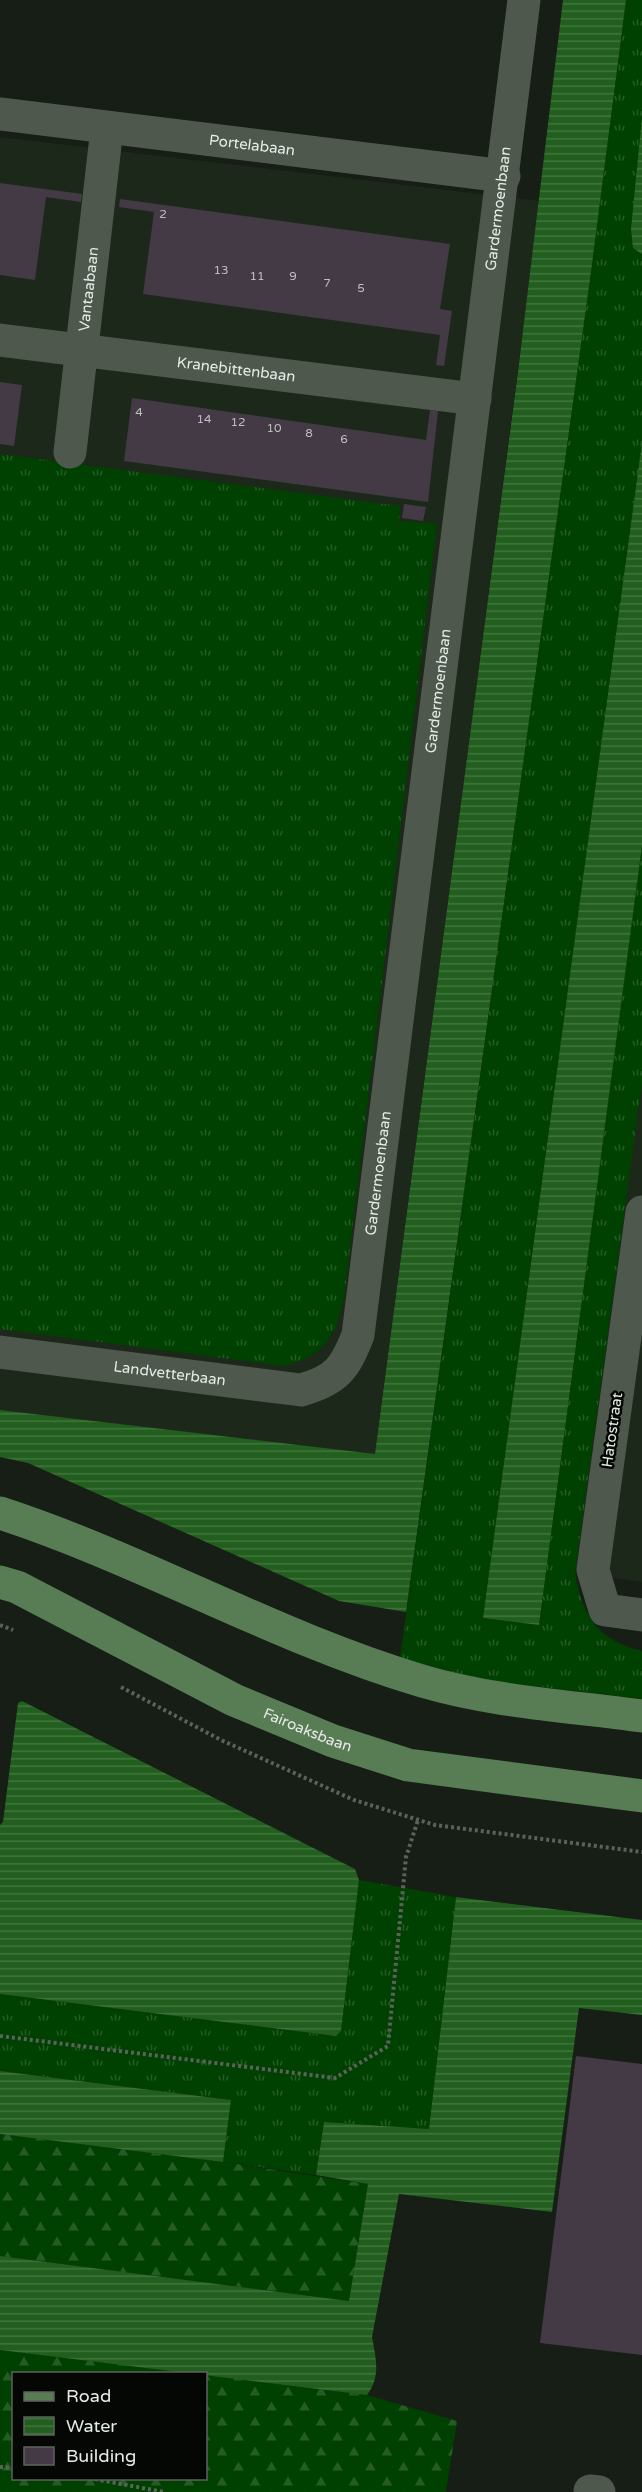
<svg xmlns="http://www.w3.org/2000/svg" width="642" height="2492" font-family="'Varela Round',sans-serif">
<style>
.built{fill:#1c281a}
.grass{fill:url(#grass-tufts)}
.forest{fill:url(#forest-firs)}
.water{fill:url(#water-rules)}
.building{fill:#443a45}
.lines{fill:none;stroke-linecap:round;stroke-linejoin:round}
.path{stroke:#5b625a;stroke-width:4;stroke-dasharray:3 3;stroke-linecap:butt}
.minor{stroke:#4e584d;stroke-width:33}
.major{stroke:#587d55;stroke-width:33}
.labels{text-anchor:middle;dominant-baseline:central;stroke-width:5;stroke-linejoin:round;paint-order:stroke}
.number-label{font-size:12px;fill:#bdbfbd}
.street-label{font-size:15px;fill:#e5ebe5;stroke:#040704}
</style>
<defs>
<pattern id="grass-tufts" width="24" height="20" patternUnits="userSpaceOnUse" patternTransform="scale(1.5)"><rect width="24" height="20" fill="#004000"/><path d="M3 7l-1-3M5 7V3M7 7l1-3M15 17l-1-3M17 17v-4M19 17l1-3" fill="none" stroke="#255c25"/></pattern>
<pattern id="forest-firs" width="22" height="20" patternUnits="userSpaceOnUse" patternTransform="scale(1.5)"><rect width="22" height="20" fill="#004000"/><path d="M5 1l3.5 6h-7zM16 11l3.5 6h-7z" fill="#255c25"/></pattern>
<pattern id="water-rules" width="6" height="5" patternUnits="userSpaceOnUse" patternTransform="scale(1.5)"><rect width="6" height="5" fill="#225e1e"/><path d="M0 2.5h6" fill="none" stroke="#42753f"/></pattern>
</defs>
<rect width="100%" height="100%" fill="#161e15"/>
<path class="built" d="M0 137 540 201 375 1455 0 1410Z
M642 846V1582L547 1568Z"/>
<path class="grass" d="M626 0H642V442L483 1618 539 1625 642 846V1084L575 1572C582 1615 597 1640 642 1651V1699L507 1683 463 1675 400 1658 591 272Z
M0 454 400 506 399 521 437 523 344 1298C335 1336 326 1355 285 1366L0 1329Z
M359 1880 456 1897 429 2129 324 2122 316 2175 223 2162 231 2100 0 2071V1994L336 2036 341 2031Z"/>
<path class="forest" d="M0 2134 223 2162 368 2184 349 2301 0 2256Z
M0 2350 193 2373 14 2374V2478H206V2375L367 2395 457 2421 446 2492H0Z"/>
<path class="water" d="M563 0H626L591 272 406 1612 339 1601 28 1463 0 1457V1410L375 1454 518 372Z
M642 117V254L633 248 631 229Z
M642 442V846L539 1625 483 1618Z
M22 1701 355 1869 359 1880 341 2031 336 2036 0 1994V1825L3 1822 18 1703Z
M456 1897 642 1920V2015L579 2008 552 2212 399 2194 372 2337C376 2359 381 2376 367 2395L0 2350V2256L349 2301 368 2184 316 2175 324 2122 429 2129Z
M0 2071 231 2100 223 2162 0 2134Z"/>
<path class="building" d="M0 183 82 194 81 202 46 197 35 280 0 275Z
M120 199 450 244 440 309 452 311 444 366 436 365 440 335 143 294 154 212 119 207Z
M0 382 22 385 14 446 0 444Z
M132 398 426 440 430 410 438 411 428 502 124 461Z
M404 504 426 507 423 521 402 518Z
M576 2056 642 2064V2355L540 2343Z"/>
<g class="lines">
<path class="path" d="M0 1625 13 1630
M121 1687 221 1740 354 1800 435 1825 642 1852
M0 2036 335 2078 388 2046 406 1857 418 1820
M0 2467 14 2468
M89 2478 164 2492"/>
<g class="minor">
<path id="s1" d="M0 114 504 176"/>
<path id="s2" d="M0 340 475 399"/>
<path id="s3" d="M70 452 107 128"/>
<path d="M642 1212 593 1570 605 1610 642 1615"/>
<path id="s4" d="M0 1352 301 1390C337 1380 345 1368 358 1335L524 0"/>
<path d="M590 2491 599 2492"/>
</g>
<g class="major">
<path d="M0 1513C144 1560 277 1638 422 1681 493 1702 569 1706 642 1716"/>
<path id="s5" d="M0 1582 17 1587 234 1700 333 1741 408 1765 642 1796"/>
</g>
</g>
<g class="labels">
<g class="number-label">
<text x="163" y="214">2</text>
<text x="221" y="270">13</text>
<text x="257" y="276">11</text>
<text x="293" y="276">9</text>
<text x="327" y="283">7</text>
<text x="361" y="288">5</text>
<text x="139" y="412">4</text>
<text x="204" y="419">14</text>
<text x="238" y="422">12</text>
<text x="274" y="428">10</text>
<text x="309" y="433">8</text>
<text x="344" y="439">6</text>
</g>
<g class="street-label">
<text stroke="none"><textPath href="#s1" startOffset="254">Portelabaan</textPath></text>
<text stroke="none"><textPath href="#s4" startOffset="1522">Gardermoenbaan</textPath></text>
<text stroke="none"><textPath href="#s3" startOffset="164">Vantaabaan</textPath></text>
<text stroke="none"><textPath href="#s2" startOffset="238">Kranebittenbaan</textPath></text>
<text stroke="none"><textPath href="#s4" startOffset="1036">Gardermoenbaan</textPath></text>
<text stroke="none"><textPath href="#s4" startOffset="550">Gardermoenbaan</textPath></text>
<text stroke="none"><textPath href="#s4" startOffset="171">Landvetterbaan</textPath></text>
<text transform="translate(612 1430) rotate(-82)">Hatostraat</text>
<text stroke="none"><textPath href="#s5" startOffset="342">Fairoaksbaan</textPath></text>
</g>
</g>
<rect x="12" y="2372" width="195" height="108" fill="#040704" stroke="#5e625e" stroke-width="1.5"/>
<rect x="24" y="2392" width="30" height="9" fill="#587d55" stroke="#5e625e" stroke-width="1.5"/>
<text x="66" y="2402" font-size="18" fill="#e5ebe5">Road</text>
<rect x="24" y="2417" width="30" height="18" fill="url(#water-rules)" stroke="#5e625e" stroke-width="1.5"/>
<text x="66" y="2432" font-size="18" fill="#e5ebe5">Water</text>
<rect x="24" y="2447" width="30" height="18" fill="#443a45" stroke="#5e625e" stroke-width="1.5"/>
<text x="66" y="2462" font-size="18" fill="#e5ebe5">Building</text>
</svg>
